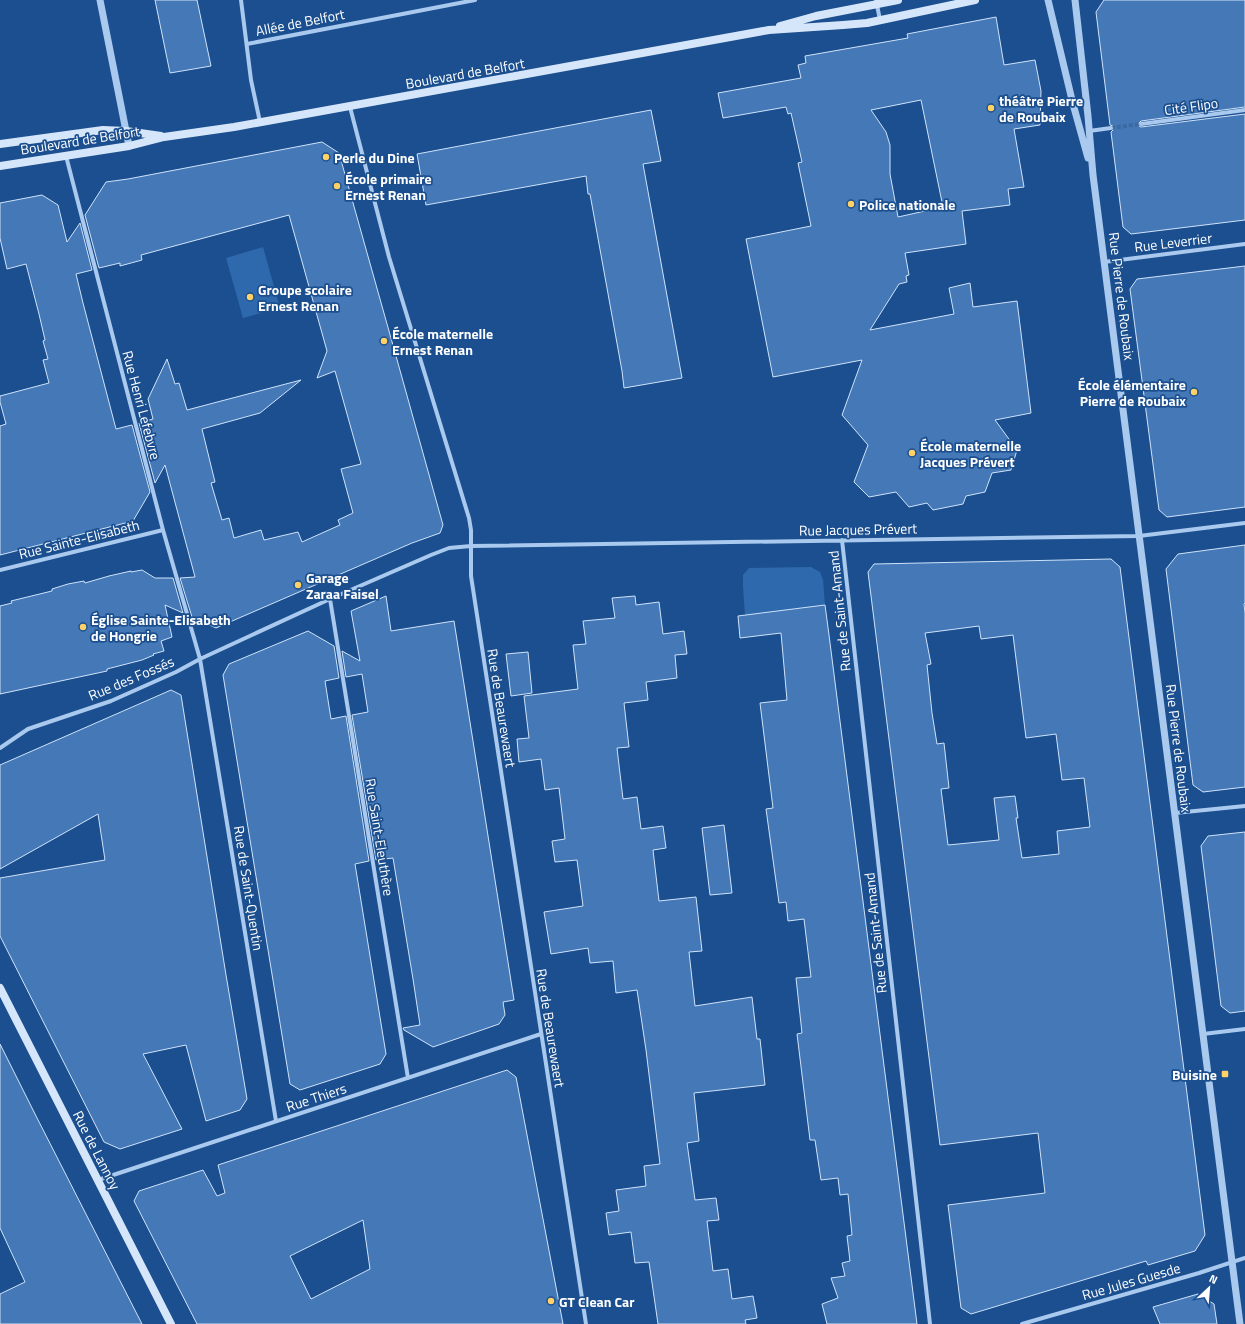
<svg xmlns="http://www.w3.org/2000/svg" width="1245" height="1324" font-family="'Titillium Web',sans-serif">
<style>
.green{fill:#2e69ad}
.building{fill:#4478b7;stroke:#cfe3fa;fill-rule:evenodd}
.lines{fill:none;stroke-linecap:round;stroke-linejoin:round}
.minor-tunnel{stroke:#3d69a0;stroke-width:4;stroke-dasharray:4 2;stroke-linecap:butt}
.minor{stroke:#a9c9ee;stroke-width:4}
.tertiary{stroke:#a9c9ee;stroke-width:7}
.secondary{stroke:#d6e6fa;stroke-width:8}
.poi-dot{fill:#ffd166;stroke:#1b4f8f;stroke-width:1.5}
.labels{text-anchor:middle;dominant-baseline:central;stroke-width:3.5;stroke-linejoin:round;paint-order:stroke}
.street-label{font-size:14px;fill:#fff;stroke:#1b4f8f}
.poi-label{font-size:14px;font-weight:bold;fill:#fff;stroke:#1b4f8f;text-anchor:start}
</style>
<rect width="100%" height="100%" fill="#1b4f8f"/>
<path class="green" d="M263 247 280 308 243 318 226 258Z
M811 567 820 572 823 580 825 605 745 615 743 587V575L749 568Z"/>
<path class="building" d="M155 0H197L211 66 170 73Z
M1104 0H1245V107L1141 121 1138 124 1139 126 1141 127 1245 114V220L1131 234 1123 227 1111 132 1113 130 1114 128 1113 126 1110 125 1096 12Z
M996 17 1004 65 1035 60 1041 91 1040 125 1014 129 1024 187 1008 189 1010 205 962 211 966 244 905 253 909 275 906 276 907 282 899 284 870 330 954 314 949 288 970 283 973 307 1017 301 1031 413 995 420 1017 450 1011 470 992 473 985 492 966 496 963 504 933 510 927 503 909 507 896 492 869 497 854 482 868 445 842 415 862 360 773 377 746 239 811 226 798 163 802 162 791 113 788 114 786 107 723 118 718 93 801 78 798 65 806 63 805 56 908 38 907 34ZM921 100 943 207 898 217 890 174V145L886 132 871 110Z
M651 110 661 161 643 164 682 378 624 388 622 371 590 194H588L586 176 426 205 417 154Z
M322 142 339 153 396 356 443 525 440 533 412 543 216 628 192 617 180 578 195 577 165 465 155 483 139 423 153 419 148 399 167 359 175 384 179 383 187 410 301 380 260 413 202 429 215 482 211 483 222 520 229 518 234 538 261 530 264 540 298 532 302 542 340 525 338 520 353 513 341 469 361 464 335 371 317 378 327 351 289 215 141 255 142 260 120 266V263L99 268 85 215 106 182 128 179Z
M42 195 58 205 67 242 80 223 92 270 76 274 83 303 116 429 132 425 150 492 133 521 0 555V426L6 424 0 402V396L49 383 43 360 48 359 43 341 45 340 39 314 26 264 7 269 0 238V203Z
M1245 266V507L1167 517 1159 510 1130 289 1137 279Z
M1245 545V603L1244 604 1245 613V787L1203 792 1193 785 1166 569 1178 554Z
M1111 559 1120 567 1205 1235 1195 1251 1148 1265 1146 1261 971 1314 961 1308 948 1205 1045 1193 1038 1133 940 1145 868 572 874 564ZM979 626 981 639 1013 635 1026 738 1056 734 1062 780 1084 778 1090 827 1057 831 1059 854 1022 858 1016 818H1018L1015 796 994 798 999 840 948 845 941 789 949 788 944 743 937 744 932 713 927 665 931 664 925 633Z
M142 570 155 578H173L183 613 165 605 172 637 161 641 164 651 153 654 154 655 142 660 107 669V671L0 694V606L12 603 11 601 52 591V589L68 584 84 581 85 583 109 576 131 571V572Z
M386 596 391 631 454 621 514 1000 503 1002 505 1015 499 1024 433 1047 404 1030 403 1028 420 1025 413 979 393 858 376 860 352 715 368 712 362 674 346 677 342 651 360 661 351 611Z
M635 596 636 605 659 602 663 634 684 631 687 654 675 655 677 678 646 682 648 700 624 703 629 747 617 748 623 799 637 797 641 829 663 826 666 848 653 850 659 901 696 897 702 951 689 952 695 1006 752 997 757 1039H760L765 1085 694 1093 699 1141 687 1143 695 1200 716 1198 719 1220 707 1221 713 1271 728 1269 732 1299 753 1296 757 1318 745 1320 746 1324H658L649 1262 635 1263 631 1232 609 1235 606 1213 619 1211 616 1190 646 1186 644 1166 660 1164 646 1050 637 990 616 993 613 961 590 963 588 948 551 954 544 912 583 906 577 860 555 862 552 841 565 839 559 788 545 790 541 759 519 762 517 739 529 738 524 696 578 689 573 645 586 644 583 621 615 618 612 598Z
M825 605 829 635 917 1324H827L822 1304 838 1298 831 1278 845 1276 842 1263 850 1261 847 1236 852 1235 848 1194 840 1195 838 1178 821 1180 815 1140H810L797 1034 802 1033 796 978 811 977 804 919 788 921 786 902 779 903 766 809 773 808 760 703 787 700 781 633 740 638 738 616Z
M308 631 334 646 339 678 325 681 331 719 346 716 369 861 355 864 386 1054 380 1064 300 1090 290 1084 223 675 229 664Z
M528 652 532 693 511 696 506 654Z
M171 690 181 695 226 975 247 1099 240 1110 206 1121 186 1045 143 1054 182 1129 120 1149 104 1142 0 936V878L105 860 98 814 0 869V765Z
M724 825 732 893 710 895 702 828Z
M1245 832V1011L1230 1013 1221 1006 1201 846 1208 836Z
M0 1044 35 1114 142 1324H0V1294L25 1282 0 1228Z
M507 1070 516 1077 563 1324H197L134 1201 139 1191 203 1170 217 1196 225 1193 218 1165ZM363 1220 370 1269 311 1299 290 1256Z
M1198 1294 1214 1304 1217 1324H1160L1153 1307Z"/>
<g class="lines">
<path class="minor-tunnel" d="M1111 128 1141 124"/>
<path class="minor" d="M241 0 251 80 260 122
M876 0 880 20
M247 44 475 0
M350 107 389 257 469 518 471 530V576L586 1324
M1141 124 1245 110
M1089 131 1111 128
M66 156 163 530 200 659 276 1121
M1104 262 1245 244
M842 540 930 1324
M0 570 163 530
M330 599 408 1078
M0 748 28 729 111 701 176 672 200 659 330 599 431 555 449 548 471 546 1139 536 1245 523
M1175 813 1245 806
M1203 1034 1245 1029
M98 1180 541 1034
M1022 1324 1199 1273 1245 1258"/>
<path class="tertiary" d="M100 0 129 146
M1048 0 1073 104 1088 158
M1075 0 1088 116 1093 175 1240 1324"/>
<path class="secondary" d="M780 26 816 16 898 0
M0 144 103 130 126 131 161 136
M0 166 129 146 164 137 234 127 769 30 843 25 867 23 975 0
M0 988 171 1324"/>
</g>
<g class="poi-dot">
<circle cx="991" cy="108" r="4"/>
<circle cx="326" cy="157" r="4"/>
<circle cx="337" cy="186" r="4"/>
<circle cx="851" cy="204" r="4"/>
<circle cx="250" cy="297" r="4"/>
<circle cx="384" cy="341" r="4"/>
<circle cx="1194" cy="392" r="4"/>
<circle cx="912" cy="453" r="4"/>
<circle cx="298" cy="585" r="4"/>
<circle cx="83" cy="627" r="4"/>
<rect x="1221" y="1070" width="8" height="8" rx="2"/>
<circle cx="551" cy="1301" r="4"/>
</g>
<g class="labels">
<g class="street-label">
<text transform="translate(300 22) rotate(-11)">Allée de Belfort</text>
<text transform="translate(465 73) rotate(-10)">Boulevard de Belfort</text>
<text transform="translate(1191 106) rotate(-8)">Cité Flipo</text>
<text transform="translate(80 140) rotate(-9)">Boulevard de Belfort</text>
<text transform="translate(1173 242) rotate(-7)">Rue Leverrier</text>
<text transform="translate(1122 296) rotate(83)">Rue Pierre de Roubaix</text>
<text transform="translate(142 405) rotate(75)">Rue Henri Lefebvre</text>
<text transform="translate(858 529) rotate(-1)">Rue Jacques Prévert</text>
<text transform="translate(79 539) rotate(-14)">Rue Sainte-Elisabeth</text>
<text transform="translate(839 611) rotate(-96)">Rue de Saint-Amand</text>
<text transform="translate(131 678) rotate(-23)">Rue des Fossés</text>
<text transform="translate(502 708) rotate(81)">Rue de Beaurewaert</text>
<text transform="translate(1179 748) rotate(83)">Rue Pierre de Roubaix</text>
<text transform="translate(380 837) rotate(81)">Rue Saint-Eleuthère</text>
<text transform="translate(249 888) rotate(81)">Rue de Saint-Quentin</text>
<text transform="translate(875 933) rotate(-96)">Rue de Saint-Amand</text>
<text transform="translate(551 1028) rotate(81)">Rue de Beaurewaert</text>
<text transform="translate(316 1097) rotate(-18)">Rue Thiers</text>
<text transform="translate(97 1150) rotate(63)">Rue de Lannoy</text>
<text transform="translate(1131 1281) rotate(-16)">Rue Jules Guesde</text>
</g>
<g class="poi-label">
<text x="999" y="100">théâtre Pierre<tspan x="999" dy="16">de Roubaix</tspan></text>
<text x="334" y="157">Perle du Dine</text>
<text x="345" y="178">École primaire<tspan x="345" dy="16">Ernest Renan</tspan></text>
<text x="859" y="204">Police nationale</text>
<text x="258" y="289">Groupe scolaire<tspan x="258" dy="16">Ernest Renan</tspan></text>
<text x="392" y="333">École maternelle<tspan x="392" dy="16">Ernest Renan</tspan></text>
<text x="1186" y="384" text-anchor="end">École élémentaire<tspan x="1186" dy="16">Pierre de Roubaix</tspan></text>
<text x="920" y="445">École maternelle<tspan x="920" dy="16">Jacques Prévert</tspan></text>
<text x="306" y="577">Garage<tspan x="306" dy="16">Zaraa Faisel</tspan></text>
<text x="91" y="619">Église Sainte-Elisabeth<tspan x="91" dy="16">de Hongrie</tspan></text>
<text x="1217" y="1074" text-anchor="end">Buisine</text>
<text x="559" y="1301">GT Clean Car</text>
</g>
</g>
<g transform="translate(1209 1288) rotate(26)" stroke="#1b4f8f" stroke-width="3" paint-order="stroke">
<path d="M0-3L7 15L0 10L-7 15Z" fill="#ffffff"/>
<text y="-6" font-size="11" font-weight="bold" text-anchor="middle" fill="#ffffff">N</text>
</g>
</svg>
